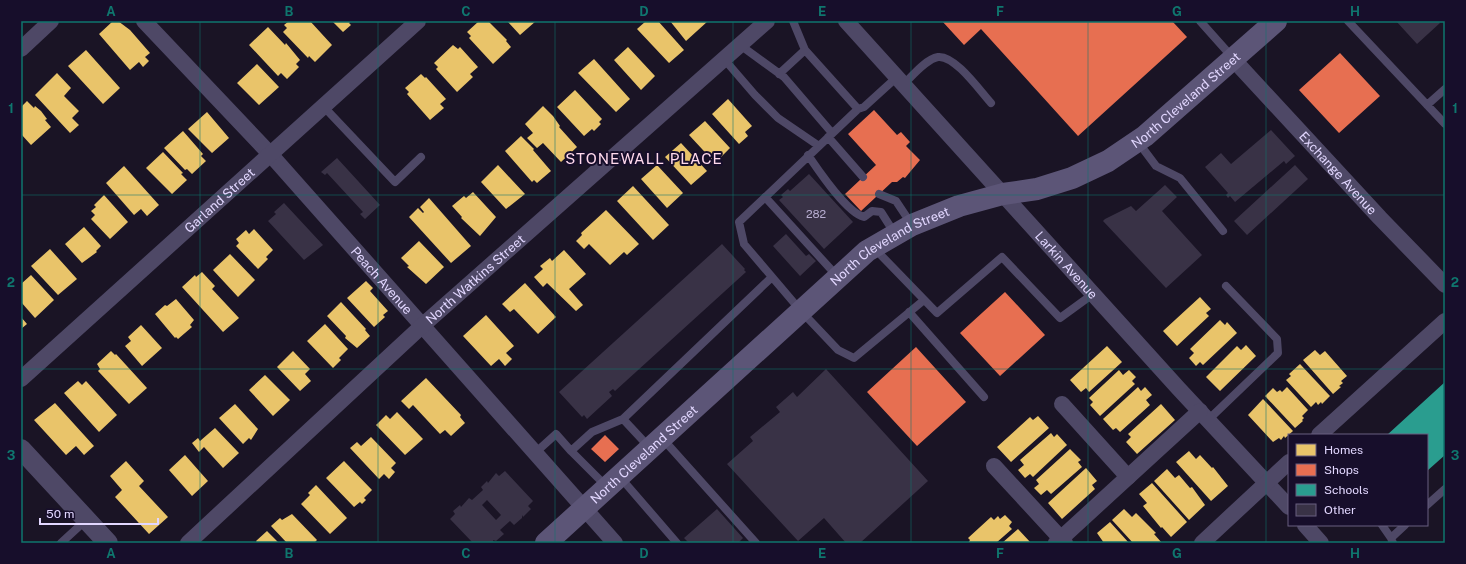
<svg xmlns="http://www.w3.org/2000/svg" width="1466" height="564" font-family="'Public Sans',sans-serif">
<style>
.homes{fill:#e9c46a}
.shops{fill:#e76f51}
.schools{fill:#2a9d8f}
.building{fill:#393246;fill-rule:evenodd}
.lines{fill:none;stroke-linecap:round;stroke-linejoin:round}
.service{stroke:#4e4866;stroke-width:8}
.minor{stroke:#4e4866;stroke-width:16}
.tertiary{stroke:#4e4866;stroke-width:20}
.secondary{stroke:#5c5577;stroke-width:22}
.grid{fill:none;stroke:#0f766e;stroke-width:1;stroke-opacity:0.55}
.labels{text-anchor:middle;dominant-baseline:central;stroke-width:4;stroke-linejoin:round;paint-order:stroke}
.number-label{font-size:11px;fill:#b8aed1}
.street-label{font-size:13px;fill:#e2d7ff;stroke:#170e2b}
.quarter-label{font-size:15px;letter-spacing:1px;fill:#ffd9ec;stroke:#170e2b}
.neatline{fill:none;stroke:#0f766e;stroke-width:1.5}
.grid-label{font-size:13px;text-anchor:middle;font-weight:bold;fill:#0f766e}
</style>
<rect width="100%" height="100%" fill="#1a1425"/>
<path class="homes" d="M113 21H118L130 30 150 53 145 57 149 61 143 67 139 62 130 70 99 34Z
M289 21H310L332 45 315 62 309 56 308 58 283 32 287 28 284 25Z
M332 21H351L349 23 351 25 343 32Z
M479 21H488L507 40 506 41 511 47 493 64 469 38 471 36 467 32Z
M507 21H536L520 35Z
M646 21H658L684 50 669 63 637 29Z
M670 21H708L686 41Z
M268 27 285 45 286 43 300 60 296 64 299 67 287 79 281 73 278 76 249 45Z
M453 45 458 49 460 47 478 67 470 74 473 77 457 92 436 69 438 67 434 63Z
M628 47 655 76 641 90 614 60Z
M86 50 120 88 103 104 68 66Z
M594 59 630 99 616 112 578 73Z
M257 64 279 87 259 105 237 83Z
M57 73 71 88 64 96 79 111 72 118 79 125 70 133 35 95Z
M421 74 425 78 426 77 446 99 440 104 444 108 430 120 407 94 409 92 405 88Z
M575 90 602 119 599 122 601 124 594 131 592 129 584 136 557 107Z
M728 99 752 126 745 132 748 136 739 144 712 114Z
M27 101 34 108 35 106 41 111 47 119 45 120 51 127 31 145 21 134V107Z
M543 106 553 116 560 126 559 127 577 147 561 162 543 143 537 148 527 138 533 133 525 124Z
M207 112 229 138 212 153 188 129Z
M705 121 730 148 715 163 689 135Z
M183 131 203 154 201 156 206 161 192 174 187 169 185 170 164 148Z
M521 136 534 149 533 150 551 171 537 183 534 180 532 182 505 151Z
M681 143 707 171 691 185 665 157Z
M163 152 183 173 181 174 187 180 172 194 146 168Z
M498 165 525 194 506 209 481 182Z
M657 165 683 193 667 208 641 179Z
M124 166 159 205 147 216 141 209 134 215 106 183Z
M633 186 669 225 653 240 617 201Z
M473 192 496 217 480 236 461 218 462 217 452 206 464 196 466 198Z
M104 195 128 222 110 239 91 219 95 215 91 211 96 207 94 205Z
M429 198 471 246 451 263 409 217 418 208 423 213 424 212 420 207Z
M606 210 639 244 627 255 624 252 610 265 589 244 584 249 576 241 582 235 581 233Z
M84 227 101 246 96 251 97 252 82 263 65 244Z
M254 229 273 250 266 257 268 259 258 269 236 246 239 243 236 239 246 230 249 234Z
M419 241 444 267 426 284 407 267 409 266 401 258Z
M50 249 77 279 58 295 31 266Z
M564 250 586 274 569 289 583 305 576 311 547 283 543 287 534 277 543 269 540 266 550 258 552 261Z
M230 254 255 280 238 297 213 270Z
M202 272 215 286 212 289 239 318 223 332 182 287 195 275 196 277Z
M31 275 54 300 35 318 21 302V284Z
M366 281 373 288 370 291 388 311 383 315 385 317 374 327 347 298Z
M525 283 556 317 538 334 514 309 510 312 502 304Z
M1200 297 1211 309 1206 313 1209 316 1177 346 1163 331Z
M176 299 194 320 190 325 192 327 178 339 176 337 175 338 155 314 165 305 167 306Z
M341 302 366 329 365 330 370 336 357 348 345 338 346 336 327 316Z
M486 315 514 346 506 353 512 359 505 366 499 359 491 366 463 336Z
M21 317 27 324 21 329Z
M1220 320 1225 325 1227 322 1237 333 1203 365 1200 362 1196 366 1189 358 1194 353 1190 349Z
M325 324 348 349 339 358 341 360 333 368 307 341Z
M141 325 162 348 142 366 125 346 131 341 128 337Z
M1246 345 1256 356 1220 391 1206 377 1237 346 1241 350Z
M1107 346 1122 362 1089 392 1086 388 1081 392 1070 380Z
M1315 350 1320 355 1325 351 1347 376 1341 381 1343 383 1339 386 1341 387 1333 394 1303 360Z
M111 351 115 355 116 354 147 388 129 404 98 371 100 369 97 364Z
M293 351 310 369 305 374 311 381 300 391 277 367Z
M1300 364 1330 396 1322 404 1321 402 1318 405 1316 402 1311 407 1286 380 1291 376 1289 374Z
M1119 370 1123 375 1129 370 1136 377 1132 381 1135 384 1100 416 1090 405 1093 402 1089 398Z
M265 375 290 400 273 416 249 390Z
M426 378 461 415 460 417 465 423 451 436 445 430 440 434 413 405 409 409 401 401Z
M78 381 82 385 86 381 117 415 99 432 64 393Z
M1138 387 1141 391 1145 387 1152 395 1146 400 1150 405 1120 432 1116 428 1113 430 1103 419Z
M1287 387 1308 410 1302 416 1304 418 1302 420 1303 421 1295 428 1265 396 1273 388 1277 392 1280 390 1282 392Z
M1263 399 1293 431 1285 438 1284 436 1281 440 1279 438 1273 442 1248 415Z
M55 403 94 446 84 455 76 446 66 455 34 420Z
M235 404 258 429 251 440 249 438 243 444 219 418Z
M1161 404 1175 420 1137 454 1126 442 1131 437 1128 434Z
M397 412 423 439 405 455 376 425 386 415 390 419Z
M1038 416 1049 428 1011 462 997 447 1030 417 1033 420Z
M215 428 239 453 223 468 204 447 199 452 192 443 198 438 200 441Z
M1051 433 1054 437 1057 434 1067 445 1033 477 1030 474 1025 478 1018 470 1024 465 1020 460Z
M371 437 396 463 391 468 395 472 389 479 384 474 379 479 350 448 357 442 361 446Z
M1070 449 1081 460 1078 462 1082 467 1051 494 1047 490 1041 495 1034 488 1039 484 1036 480Z
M1189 451 1196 459 1200 455 1212 468 1213 467 1228 486 1211 501 1176 462Z
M185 455 208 481 192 496 169 470Z
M126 461 144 481 139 486 168 517 149 534 115 497 122 490 110 476Z
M344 461 372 490 364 498 366 500 362 504 360 502 354 507 326 478Z
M1086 468 1097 481 1092 485 1095 489 1062 519 1048 503Z
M1167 469 1175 478 1179 475 1190 488 1192 487 1205 505 1189 520 1154 481Z
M1152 483 1187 522 1171 537 1162 527 1161 528 1143 506 1147 503 1139 494Z
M316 485 347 518 330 534 301 504 310 495 308 493Z
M1124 509 1132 517 1136 513 1156 533 1154 534 1162 543H1133L1112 520Z
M292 514 317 540 314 543H287L271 526 280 518 282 520Z
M1005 515 1012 522 1009 526 1012 529 996 543H968L970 540 968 538 991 517 994 520 998 516 1000 519Z
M1110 522 1129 543H1104L1097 533Z
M1018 529 1031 543H1002Z
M267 531 279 543H257L256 541Z"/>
<path class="shops" d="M942 21H1172L1187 37 1078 136 981 29 964 45Z
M1340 53 1380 96 1339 133 1299 90Z
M874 110 897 135 901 132 910 142 906 146 920 160 905 178 903 177 897 182H892L861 211 845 194 876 165 848 134Z
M1005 292 1045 335 1000 376 960 333Z
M916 347 966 402 917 446 867 392Z
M605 435 619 449 605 462 591 449Z"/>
<path class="schools" d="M1445 382V455L1427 471V435H1387Z"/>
<path class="building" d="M1396 21H1438L1440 23 1417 44Z
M1271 130 1295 156 1286 164 1284 161 1235 202 1230 196 1228 198 1226 195 1228 193 1205 167 1221 153 1231 164Z
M337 158 380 205 365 219 360 214 363 212 327 173 325 175 321 172Z
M1295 165 1308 179 1247 235 1234 221Z
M809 174 853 222 824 249 779 200 783 197 781 195 788 189 790 191Z
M1165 185 1177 197 1162 211 1202 255 1166 288 1103 221 1105 219 1131 206 1136 211Z
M284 203 323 245 304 260 268 221 276 214 274 212Z
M786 234 806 256 809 254 816 261 800 276 773 246Z
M722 244 745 269 744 270 746 272 615 391 613 389 609 392 612 396 587 419 584 415 582 417 559 392Z
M826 369 928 481 860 543H846L824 518 798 541 727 464 753 441 750 437 780 412 776 407 793 392 797 397Z
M505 471 533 501 528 506 531 509 523 517 522 515V518L514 525 510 521 500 530 504 534 496 541 493 540 494 543H473L450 519 455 514 453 511 460 505 461 507 469 498 472 500 483 490 481 487 487 481 488 483 496 473 499 476ZM487 500 501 515 496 520 482 505Z
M717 509 743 538 738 543H689L684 538Z"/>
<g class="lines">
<path class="service" d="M793 21 805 50 858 109 864 107 897 77
M1200 21 1233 58
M1348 21 1445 124
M740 45 784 77 832 133
M724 59 755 95 778 118 819 146
M779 74 805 50
M904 84C912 76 926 59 938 57 955 55 980 91 991 103
M1427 105 1445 89
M324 107 395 182 421 157
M858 109 739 222 744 244 801 311 838 350 854 358 924 300
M828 137 863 177
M1138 142 1156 166 1180 178 1223 231
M808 155C819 171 846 212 864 217L872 211 881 212 895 234
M879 194 896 201 912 225
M765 197 837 276
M874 248 937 313 1002 257 1060 318 1093 294
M909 312 984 397
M1208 420 1278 353 1277 339 1226 286
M662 438 756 543
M650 448 623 419 772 277
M535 453 556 434 571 451
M620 477 677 543
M607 487 571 451 592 432 623 419
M1427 505 1445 489
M1382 525 1391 538
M61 543 86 520
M1393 543 1391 538 1405 525"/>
<g class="minor">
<path id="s1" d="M144 21 271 155 615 543"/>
<path id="s2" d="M846 21 1179 389 1289 507"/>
<path d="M21 49 51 21"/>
<path id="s3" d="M1233 59 1380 218 1445 285"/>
<path id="s4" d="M21 379 418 21"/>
<path d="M1062 404 1128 477"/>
<path d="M1319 435 1445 321"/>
<path d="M994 466 1065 543"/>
<path d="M1305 525 1321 543"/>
<path id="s5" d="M188 543 423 325 767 21"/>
<path d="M1056 543 1200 411"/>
<path d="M1202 543 1289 462"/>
</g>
<path class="tertiary" d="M21 449 108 543"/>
<path class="secondary" id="s6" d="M546 543 867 251 912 225 959 206 1003 194 1037 189 1072 178 1108 161 1145 136 1276 21"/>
</g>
<path class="grid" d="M200 21V543M378 21V543M555 21V543M733 21V543M911 21V543M1088 21V543M1266 21V543M21 195H1445M21 369H1445"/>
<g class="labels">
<g class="number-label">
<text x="816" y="214">282</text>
</g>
<g class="street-label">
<text stroke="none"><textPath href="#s6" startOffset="792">North Cleveland Street</textPath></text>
<text stroke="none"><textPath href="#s3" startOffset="155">Exchange Avenue</textPath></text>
<text stroke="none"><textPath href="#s4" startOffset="267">Garland Street</textPath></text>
<text stroke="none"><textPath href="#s6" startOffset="456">North Cleveland Street</textPath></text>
<text stroke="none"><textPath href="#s2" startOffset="329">Larkin Avenue</textPath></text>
<text stroke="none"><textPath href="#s5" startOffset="390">North Watkins Street</textPath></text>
<text stroke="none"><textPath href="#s1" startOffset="352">Peach Avenue</textPath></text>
<text stroke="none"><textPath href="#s6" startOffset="132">North Cleveland Street</textPath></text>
</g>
<g class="quarter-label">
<text x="644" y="158">STONEWALL PLACE</text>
</g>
</g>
<rect width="1466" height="564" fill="none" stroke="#170e2b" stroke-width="44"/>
<rect x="1288" y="434" width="140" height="92" fill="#170e2b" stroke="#685e80"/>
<rect x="1296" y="444" width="20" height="12" fill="#e9c46a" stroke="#685e80"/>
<text x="1324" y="454" font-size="12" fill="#e2d7ff">Homes</text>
<rect x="1296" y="464" width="20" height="12" fill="#e76f51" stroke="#685e80"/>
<text x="1324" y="474" font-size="12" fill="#e2d7ff">Shops</text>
<rect x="1296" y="484" width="20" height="12" fill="#2a9d8f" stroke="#685e80"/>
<text x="1324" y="494" font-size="12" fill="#e2d7ff">Schools</text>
<rect x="1296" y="504" width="20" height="12" fill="#393246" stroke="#685e80"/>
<text x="1324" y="514" font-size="12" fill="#e2d7ff">Other</text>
<path d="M40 518v6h118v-6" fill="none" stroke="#e2d7ff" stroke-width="2"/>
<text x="46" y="518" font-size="12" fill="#e2d7ff" stroke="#170e2b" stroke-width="3" paint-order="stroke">50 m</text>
<rect x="22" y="22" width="1422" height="520" class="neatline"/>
<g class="grid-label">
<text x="111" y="16">A</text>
<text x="289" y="16">B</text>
<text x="466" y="16">C</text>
<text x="644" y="16">D</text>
<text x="822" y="16">E</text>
<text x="1000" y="16">F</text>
<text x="1177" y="16">G</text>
<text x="1355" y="16">H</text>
<text x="11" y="113">1</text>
<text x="1455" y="113">1</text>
<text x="11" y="287">2</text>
<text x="1455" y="287">2</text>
<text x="11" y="460">3</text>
<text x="1455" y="460">3</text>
<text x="111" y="558">A</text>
<text x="289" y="558">B</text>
<text x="466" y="558">C</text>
<text x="644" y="558">D</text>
<text x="822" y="558">E</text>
<text x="1000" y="558">F</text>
<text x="1177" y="558">G</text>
<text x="1355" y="558">H</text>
</g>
</svg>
